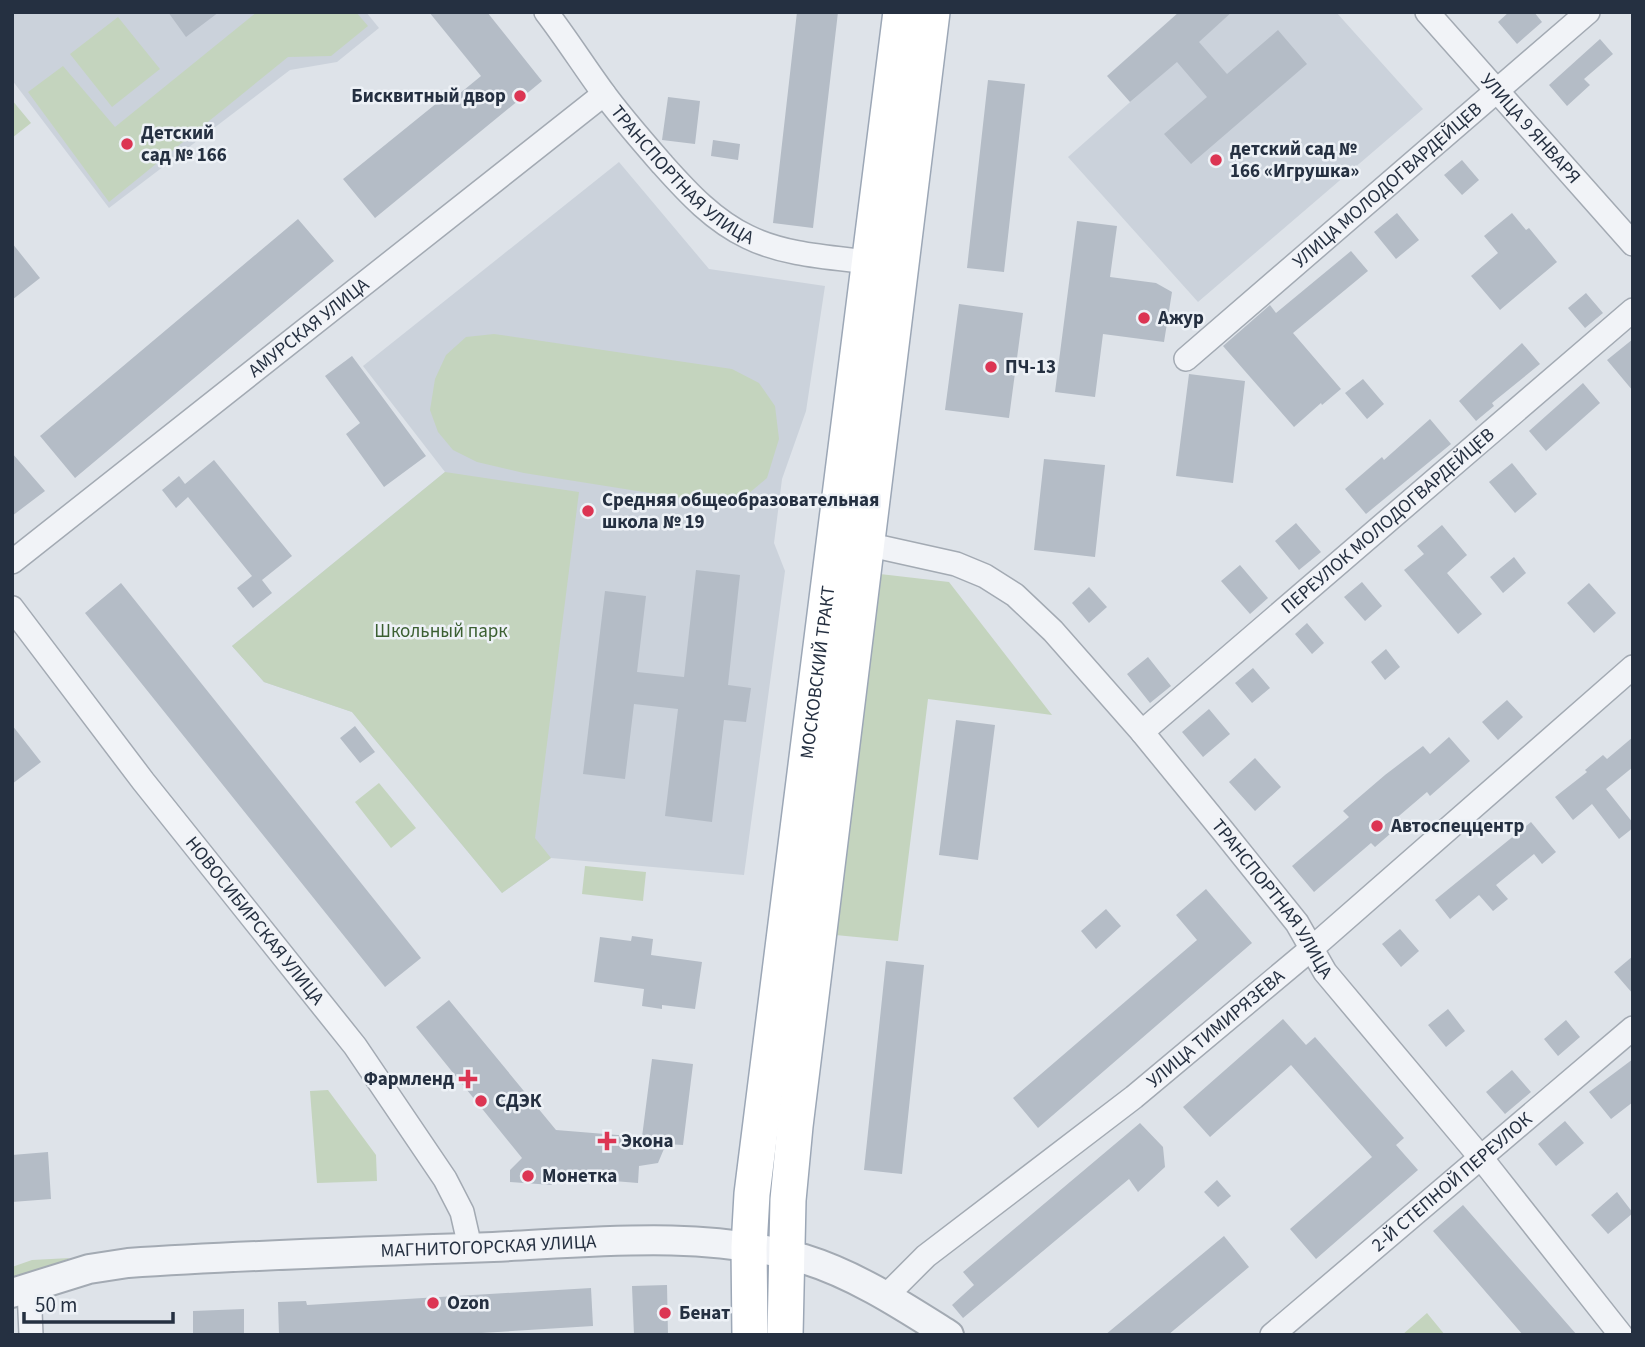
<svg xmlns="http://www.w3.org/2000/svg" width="1645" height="1347" font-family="'Source Sans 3',sans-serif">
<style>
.built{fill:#cbd2db}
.green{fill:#c4d4be}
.building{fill:#b4bcc6}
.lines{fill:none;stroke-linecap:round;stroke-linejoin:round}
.minor-casing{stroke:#a3aab3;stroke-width:26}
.tertiary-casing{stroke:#a3aab3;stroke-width:32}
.primary-casing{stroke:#9ca7b6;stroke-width:38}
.minor{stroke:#f1f3f7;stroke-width:23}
.tertiary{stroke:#f1f3f7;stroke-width:28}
.primary{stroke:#fff;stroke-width:35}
.poi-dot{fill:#dc3553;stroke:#edf1f6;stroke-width:2.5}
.labels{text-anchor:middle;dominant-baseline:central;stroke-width:5;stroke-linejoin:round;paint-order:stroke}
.poi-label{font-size:19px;font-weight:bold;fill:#253041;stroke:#edf1f6;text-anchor:start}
.street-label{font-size:19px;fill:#253041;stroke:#edf1f6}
.park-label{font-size:19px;fill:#3b5f31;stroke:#edf1f6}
</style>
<rect width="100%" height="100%" fill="#dee3e9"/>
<path class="built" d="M12 12H366L379 28 337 62 290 70 109 208 12 80Z
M1232 12H1336L1423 109 1198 302 1068 157Z
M619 162 709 269 825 286 806 411 782 479 774 543 785 571 744 875 551 858 502 893 352 712 264 682 232 646 445 472 363 366Z"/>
<path class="green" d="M257 12H356L368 26 331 56 288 57 109 202 28 92 63 66 115 127Z
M118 17 160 69 112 107 70 54Z
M12 100 31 123 12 138Z
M494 334 732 369 759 383 775 406 779 439 767 478 741 500 713 503 524 473 477 462 453 450 438 432 430 410 435 379 446 355 466 337Z
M445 472 579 492 535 838 551 858 502 893 352 712 264 682 232 646Z
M880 574 949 582 1052 715 928 699 898 941 825 934Z
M379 783 416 828 391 848 355 802Z
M585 866 646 872 643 901 582 894Z
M328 1090 376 1155 377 1181 317 1183 310 1091Z
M70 1258 13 1282H12V1267L32 1260Z
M1427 1313 1445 1335H1402Z"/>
<path class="building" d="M168 12H219L186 37Z
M429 12H487L542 81 375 218 343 179 448 94 453 99 481 76Z
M797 12H838L813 228 773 223Z
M1179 12H1232L1199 42 1227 74 1278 30 1307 64 1191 164 1164 134 1207 97 1177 62 1130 102 1107 76Z
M1509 12H1534L1542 22 1517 44 1498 22Z
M1600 39 1613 54 1584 79 1590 85 1567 106 1549 85Z
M988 80 1025 84 1004 272 967 268Z
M668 97 700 101 695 144 662 140Z
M713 140 740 144 738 160 711 156Z
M1462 160 1479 180 1462 195 1444 175Z
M1397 213 1419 240 1396 259 1374 232Z
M1512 213 1526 230 1529 228 1557 262 1500 310 1471 276 1498 253 1484 236Z
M298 219 334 261 75 478 40 436Z
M1077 221 1117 226 1110 277 1156 283 1172 292 1164 342 1103 334 1095 397 1055 392Z
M12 243 40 278 12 300Z
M1351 251 1368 271 1293 333 1341 389 1322 405 1321 403 1294 427 1223 346 1270 305 1276 313Z
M1586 293 1603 313 1585 328 1568 308Z
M959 304 1023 313 1009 418 945 410Z
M1633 339V391L1607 360Z
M1522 343 1540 364 1492 403 1494 406 1476 421 1459 401Z
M352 356 426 456 384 487 346 434 360 423 325 376Z
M1189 374 1245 381 1233 483 1176 476Z
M1363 379 1384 404 1367 419 1345 393Z
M1583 383 1600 403 1546 451 1529 431Z
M1430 419 1451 444 1366 514 1345 489 1382 457 1384 460Z
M12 453 45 491 12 516Z
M1044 459 1105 465 1095 557 1034 550Z
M214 460 292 556 262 580 272 593 253 608 237 588 252 576 188 497 176 508 162 490 179 476 185 484Z
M1512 463 1537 494 1515 513 1489 482Z
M1296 523 1321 552 1299 570 1275 541Z
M1442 525 1467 555 1447 573 1482 614 1458 634 1404 570 1424 554 1417 546Z
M1514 557 1526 573 1503 593 1490 577Z
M1240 565 1268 598 1250 614 1221 581Z
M696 570 740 575 728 685 751 688 746 722 724 720 712 822 665 816 678 709 634 704 625 779 583 774 605 591 646 596 637 672 684 677Z
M1362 582 1382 606 1365 621 1344 597Z
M121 583 421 958 385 987 85 613Z
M1589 583 1616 613 1594 633 1567 603Z
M1089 587 1107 607 1089 623 1072 603Z
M1307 623 1324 643 1312 654 1295 634Z
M1386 649 1400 667 1385 680 1371 662Z
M1148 657 1171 686 1150 703 1127 674Z
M1253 668 1270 688 1252 703 1235 683Z
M1507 700 1523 717 1498 740 1482 722Z
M1209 709 1230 734 1203 757 1182 732Z
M956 720 995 725 978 860 939 855Z
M12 725 41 762 12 784Z
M355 726 375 752 360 763 340 738Z
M1449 737 1470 761 1430 796 1427 792 1393 821 1398 827 1375 847 1371 843 1314 892 1292 866 1349 817 1343 811 1385 775 1423 746 1430 754Z
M1633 737V767L1606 789 1633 823V828L1619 839 1592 804 1573 820 1555 797 1587 772 1585 770 1603 755 1607 759Z
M1255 758 1281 787 1255 811 1229 782Z
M1531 822 1556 852 1542 864 1534 854 1496 885 1508 899 1493 911 1479 895 1450 919 1435 900Z
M1206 889 1252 943 1038 1128 1013 1098 1197 940 1176 915Z
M1106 909 1121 926 1096 949 1081 931Z
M1400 929 1419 951 1401 967 1382 944Z
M632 936 653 939 651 955 702 962 695 1009 662 1005V1009L642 1006 644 989 594 982 600 937 631 941Z
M1633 956V994L1614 972Z
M886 961 924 965 902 1174 864 1170Z
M449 1000 556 1130 642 1137 652 1059 693 1064 683 1145 666 1144 658 1163 639 1166 638 1183 552 1176V1185L510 1182V1170L522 1158 416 1027Z
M1448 1009 1465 1031 1446 1047 1428 1025Z
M1283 1019 1306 1045 1315 1037 1404 1138 1396 1145 1418 1170 1316 1259 1290 1229 1372 1157 1291 1065 1210 1137 1183 1107Z
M1566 1020 1580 1037 1558 1056 1544 1039Z
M1633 1059V1102L1611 1119 1589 1092Z
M1512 1070 1531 1092 1505 1114 1486 1092Z
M1565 1121 1584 1143 1556 1166 1538 1144Z
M1140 1123 1163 1147 1165 1167 1138 1192 1129 1179 963 1318 952 1305 974 1285 963 1272Z
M48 1152 51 1199 12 1202V1155Z
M1217 1180 1231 1196 1218 1207 1204 1192Z
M1617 1192 1633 1213 1608 1234 1591 1215Z
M1463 1205 1577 1335H1523L1433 1231Z
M1224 1236 1249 1267 1168 1335H1105Z
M667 1285 668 1335H634L632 1286Z
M591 1288 593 1326 449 1335H279L278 1302 306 1301 307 1305Z
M244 1309V1335H193V1311Z"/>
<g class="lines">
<g class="minor-casing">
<g id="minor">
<path id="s1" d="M546 12C566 38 583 65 602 91 620 116 642 141 663 165 688 193 714 221 748 237 785 255 828 257 868 262"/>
<path id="s2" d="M1427 12 1633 244"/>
<path id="s3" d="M1186 359 1588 12"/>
<path id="s4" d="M866 544 956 564 985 576 1015 595 1053 631 1142 732 1223 831 1297 923 1325 972 1482 1159 1621 1335"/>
<path id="s5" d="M12 562 604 94"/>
<path id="s6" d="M12 608 143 781 355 1046 445 1179 462 1212 470 1247"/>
<path id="s7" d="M1142 732 1633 310"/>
<path d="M29 1288 31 1335"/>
<path id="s8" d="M886 1296 926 1256 1134 1097 1311 949 1633 667"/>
<path id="s9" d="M1272 1335 1633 1028"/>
</g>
</g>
<g class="tertiary-casing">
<g id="tertiary">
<path id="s10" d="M12 1293 89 1269 128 1263C249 1255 371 1251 493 1247 596 1242 703 1230 804 1259 856 1275 903 1306 949 1335"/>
</g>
</g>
<g class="primary-casing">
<g id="primary">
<path id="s11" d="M750 1335 749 1247 752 1194 901 12"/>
<path d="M785 1335 788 1200 795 1126 932 12"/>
</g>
</g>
<use href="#minor" class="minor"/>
<use href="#tertiary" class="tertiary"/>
<use href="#primary" class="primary"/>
</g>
<g class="poi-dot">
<circle cx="520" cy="96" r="7"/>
<circle cx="127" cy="144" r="7"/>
<circle cx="1216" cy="160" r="7"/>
<circle cx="1144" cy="318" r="7"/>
<circle cx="991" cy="367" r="7"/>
<circle cx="588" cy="511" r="7"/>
<circle cx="1377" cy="826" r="7"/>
<path d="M464.5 1068.5h7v7h7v7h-7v7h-7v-7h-7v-7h7z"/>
<circle cx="481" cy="1101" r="7"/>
<path d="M603.5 1130.5h7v7h7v7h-7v7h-7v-7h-7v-7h7z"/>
<circle cx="528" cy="1176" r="7"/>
<circle cx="433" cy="1303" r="7"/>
<circle cx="665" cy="1313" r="7"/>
</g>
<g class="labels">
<g class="poi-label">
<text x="506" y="96" text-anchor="end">Бисквитный двор</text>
<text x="141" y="133">Детский<tspan x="141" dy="22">сад № 166</tspan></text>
<text x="1230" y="149">детский сад №<tspan x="1230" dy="22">166 «Игрушка»</tspan></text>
<text x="1158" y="318">Ажур</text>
<text x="1005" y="367">ПЧ-13</text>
<text x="602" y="500">Средняя общеобразовательная<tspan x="602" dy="22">школа № 19</tspan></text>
<text x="1391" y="826">Автоспеццентр</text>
<text x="454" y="1079" text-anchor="end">Фармленд</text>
<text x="495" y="1101">СДЭК</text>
<text x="621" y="1141">Экона</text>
<text x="542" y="1176">Монетка</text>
<text x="447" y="1303">Ozon</text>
<text x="679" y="1313">Бенат</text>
</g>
<g class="street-label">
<text stroke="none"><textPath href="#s2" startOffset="156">УЛИЦА 9 ЯНВАРЯ</textPath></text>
<text stroke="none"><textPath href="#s1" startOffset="214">ТРАНСПОРТНАЯ УЛИЦА</textPath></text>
<text stroke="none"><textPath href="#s3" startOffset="266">УЛИЦА МОЛОДОГВАРДЕЙЦЕВ</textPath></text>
<text stroke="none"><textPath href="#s5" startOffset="378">АМУРСКАЯ УЛИЦА</textPath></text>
<text stroke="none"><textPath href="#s7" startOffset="324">ПЕРЕУЛОК МОЛОДОГВАРДЕЙЦЕВ</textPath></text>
<text stroke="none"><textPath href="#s11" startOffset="667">МОСКОВСКИЙ ТРАКТ</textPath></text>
<text stroke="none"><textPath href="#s4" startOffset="558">ТРАНСПОРТНАЯ УЛИЦА</textPath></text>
<text stroke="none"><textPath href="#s6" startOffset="396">НОВОСИБИРСКАЯ УЛИЦА</textPath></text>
<text stroke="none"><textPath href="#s8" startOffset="425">УЛИЦА ТИМИРЯЗЕВА</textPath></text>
<text stroke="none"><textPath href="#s9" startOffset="236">2-Й СТЕПНОЙ ПЕРЕУЛОК</textPath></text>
<text stroke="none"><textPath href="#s10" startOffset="481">МАГНИТОГОРСКАЯ УЛИЦА</textPath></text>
</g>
<g class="park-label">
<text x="441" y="631">Школьный парк</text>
</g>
</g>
<rect width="1645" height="1347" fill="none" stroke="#253041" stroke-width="28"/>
<path d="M24 1312v10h149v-10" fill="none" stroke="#253041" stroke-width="3.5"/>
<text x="35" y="1312" font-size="21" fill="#253041" stroke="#edf1f6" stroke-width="5" paint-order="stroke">50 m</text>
</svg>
